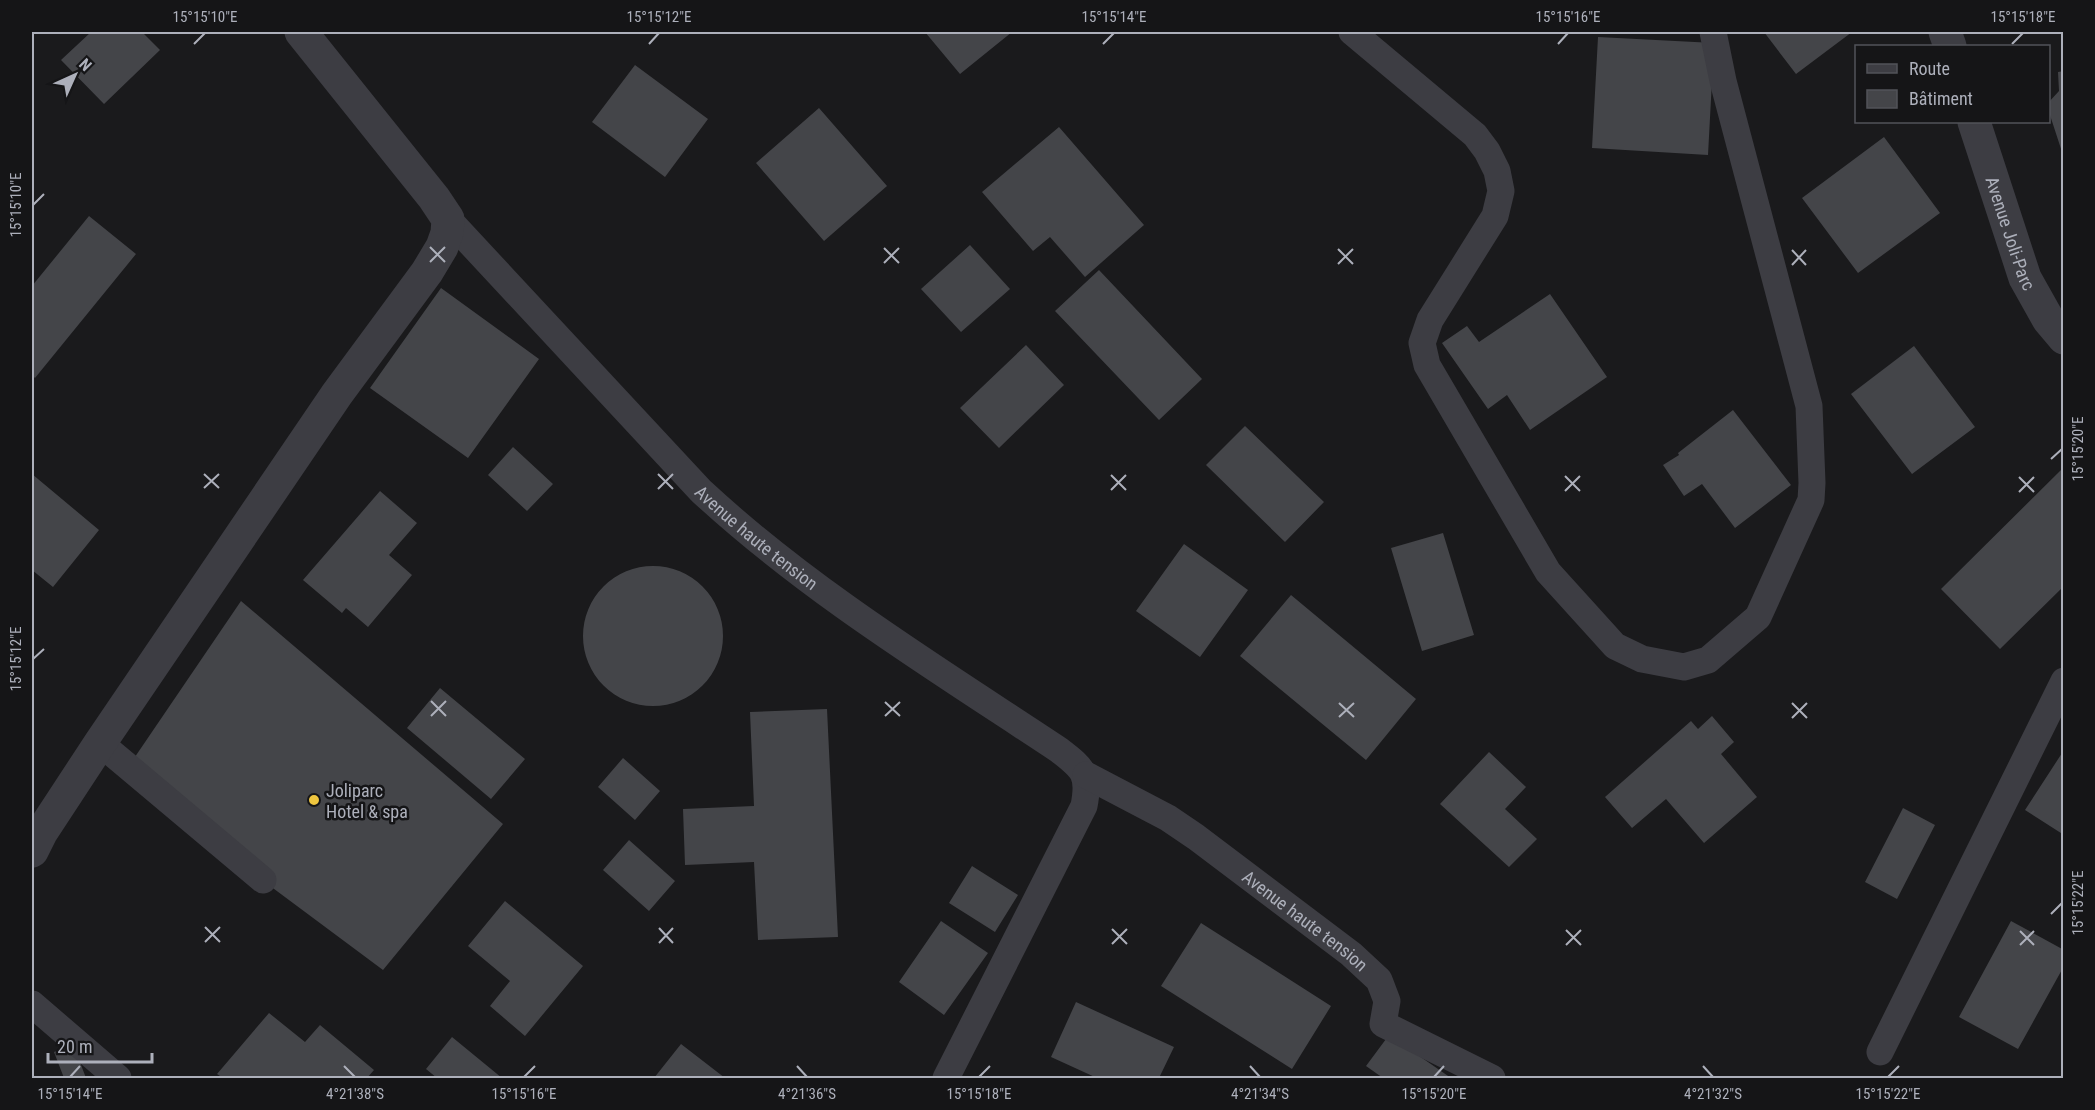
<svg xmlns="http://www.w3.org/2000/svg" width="2095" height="1110" font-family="'Roboto Condensed',sans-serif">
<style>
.building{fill:#444549}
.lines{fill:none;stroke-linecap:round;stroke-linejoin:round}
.minor{stroke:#3d3d43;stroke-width:27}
.tertiary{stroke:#3d3d43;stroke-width:33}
.ticks{fill:none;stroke:#adb0bb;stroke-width:2}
.poi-dot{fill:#efc63f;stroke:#151517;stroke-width:2}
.labels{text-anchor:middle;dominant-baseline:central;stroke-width:5;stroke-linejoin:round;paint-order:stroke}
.street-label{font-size:18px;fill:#adb0bb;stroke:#151517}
.poi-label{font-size:18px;fill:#adb0bb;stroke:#151517;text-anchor:start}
.neatline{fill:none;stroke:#adb0bb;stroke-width:2}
.ticks-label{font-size:15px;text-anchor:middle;fill:#adb0bb}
</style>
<rect width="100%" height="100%" fill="#1a1a1c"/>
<path class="building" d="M91 32H142L160 50 104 104 61 60Z
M925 32H1012L960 74Z
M1764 32H1852L1796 74Z
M1598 37 1714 43 1708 155 1592 148Z
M635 65 708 119 665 177 592 122Z
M2064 71V155H2063L2048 109V103L2059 91 2058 72Z
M819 108 887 186 824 241 756 163Z
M1059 127 1144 225 1085 277 1050 237 1033 251 982 192Z
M1884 137 1940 213 1858 273 1802 198Z
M89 216 136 254 35 378 32 375V286Z
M970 245 1010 289 961 332 921 289Z
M1099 270 1202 379 1159 420 1055 311Z
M441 288 539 359 468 458 370 388Z
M1550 294 1607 377 1530 430 1507 395 1488 409 1442 343 1467 326 1479 342Z
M1026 345 1064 385 999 448 960 408Z
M1914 346 1975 427 1912 474 1851 394Z
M1733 410 1791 485 1735 528 1702 484 1684 496 1663 465 1679 455 1678 453Z
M1245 426 1324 502 1285 542 1206 465Z
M513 447 553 484 527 511 488 475Z
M2061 470 2064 472V586L2000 649 1941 589Z
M32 474 99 530 53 587 32 570Z
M380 491 417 523 389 555 412 575 368 627 346 608 342 613 303 580Z
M1443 533 1474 635 1422 651 1391 548Z
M1184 544 1248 590 1200 657 1136 611Z
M583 636a70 70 0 1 1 140 0a70 70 0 1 1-140 0Z
M1291 595 1416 699 1366 760 1240 656Z
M241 601 503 824 383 970 122 776Z
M440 688 525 759 491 799 407 728Z
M827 709 838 937 758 940 754 862 685 865 683 809 754 806 750 712Z
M1712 716 1734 742 1721 754 1757 797 1704 843 1666 799 1632 828 1605 797 1691 721 1698 729Z
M2064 750V835L2025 810Z
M1489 752 1526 787 1505 809 1537 839 1509 867 1440 804Z
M623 758 660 791 635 820 598 787Z
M1903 808 1935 825 1897 899 1865 882Z
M629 840 675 881 649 911 603 870Z
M972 866 1018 895 995 932 949 903Z
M505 901 583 966 525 1036 490 1006 510 981 468 946Z
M941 921 988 953 944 1015 899 982Z
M2011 921 2064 950V966L2018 1049 1959 1017Z
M1201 923 1331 1006 1292 1069 1161 986Z
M1076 1002 1174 1047 1159 1078H1097L1051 1057Z
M269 1013 305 1042 320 1025 374 1070 367 1078H223L217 1074Z
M1389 1035 1451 1078H1383L1366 1066Z
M452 1037 502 1078H437L426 1069Z
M73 1044 86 1078H64L54 1052Z
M681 1044 725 1078H654Z"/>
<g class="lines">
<g class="minor">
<path d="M1352 32 1475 135 1487 151 1497 171 1501 191 1495 216 1430 320 1422 343 1427 365 1548 572 1615 646 1642 659 1684 667 1708 660 1758 617 1811 500 1812 483 1809 406 1723 81 1713 32"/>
<path id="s1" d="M448 219 701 491C809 591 937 669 1059 750 1084 769 1090 775 1084 806L946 1078"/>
<path d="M100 743 263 880"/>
<path id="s2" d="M1086 775 1168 818 1196 837 1351 954 1379 980 1387 1001 1383 1024 1492 1078"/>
<path d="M32 1004 118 1078"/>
<path d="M1880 1052 2064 681"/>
</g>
<g class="tertiary">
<path d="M1945 32 1950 46"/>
<path id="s3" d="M1974 122 2025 278 2048 319 2064 338"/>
<path d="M32 851 41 833 100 743 337 394 427 272 442 247 447 233 448 219 434 198 301 32"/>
</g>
</g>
<path class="ticks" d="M194 44 205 33M649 44 659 33M1103 44 1114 33M1558 44 1568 33M2012 44 2023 33M33 205 44 194M430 247 445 262M884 248 899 263M1338 249 1353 264M1792 250 1806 265M430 262 445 247M884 263 899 248M1338 264 1353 249M1792 265 1806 250M2051 459 2062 449M204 474 219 488M658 474 673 489M1111 475 1126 490M1565 476 1580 491M2019 477 2034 492M204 488 219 474M658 489 673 474M1111 490 1126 475M1565 491 1580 476M2019 492 2034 477M33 659 44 649M431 701 446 716M885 702 900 716M1339 703 1354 717M1792 703 1807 718M431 716 446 701M885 716 900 702M1339 717 1354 703M1792 718 1807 703M2051 914 2062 903M205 927 220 942M659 928 673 943M1112 929 1127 944M1566 930 1581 945M2020 931 2034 945M205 942 220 927M659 943 673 928M1112 944 1127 929M1566 945 1581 930M2020 945 2034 931M344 1066 355 1077M797 1066 807 1077M1250 1066 1260 1077M1703 1066 1713 1077M70 1077 80 1066M524 1077 535 1066M979 1077 990 1066M1434 1077 1444 1066M1888 1077 1899 1066"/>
<circle class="poi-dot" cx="314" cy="800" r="6"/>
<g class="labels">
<g class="street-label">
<text stroke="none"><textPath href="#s3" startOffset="117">Avenue Joli-Parc</textPath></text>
<text stroke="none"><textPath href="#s1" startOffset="444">Avenue haute tension</textPath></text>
<text stroke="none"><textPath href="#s2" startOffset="264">Avenue haute tension</textPath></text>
</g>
<g class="poi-label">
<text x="326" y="790">Joliparc<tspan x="326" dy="21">Hotel &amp; spa</tspan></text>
</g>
</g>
<rect width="2095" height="1110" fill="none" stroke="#151517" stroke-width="66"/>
<rect x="1855" y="45" width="195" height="78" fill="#151517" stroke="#525359" stroke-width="1.5"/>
<rect x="1867" y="64" width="30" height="9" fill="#3d3d43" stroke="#525359" stroke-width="1.5"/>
<text x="1909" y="75" font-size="18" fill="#adb0bb">Route</text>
<rect x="1867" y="90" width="30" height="18" fill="#444549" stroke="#525359" stroke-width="1.5"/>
<text x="1909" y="105" font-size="18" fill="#adb0bb">Bâtiment</text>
<g transform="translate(75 75) rotate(45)" stroke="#151517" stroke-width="4.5" paint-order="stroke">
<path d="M0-4.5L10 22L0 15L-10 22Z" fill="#adb0bb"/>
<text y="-9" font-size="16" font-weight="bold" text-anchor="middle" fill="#adb0bb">N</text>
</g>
<path d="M48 1053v9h104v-9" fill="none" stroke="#adb0bb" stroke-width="3"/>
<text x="57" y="1053" font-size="18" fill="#adb0bb" stroke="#151517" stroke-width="4.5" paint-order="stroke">20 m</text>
<rect x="33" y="33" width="2029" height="1044" class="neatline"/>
<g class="ticks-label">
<text x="205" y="22">15°15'10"E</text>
<text x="659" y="22">15°15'12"E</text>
<text x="1114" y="22">15°15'14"E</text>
<text x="1568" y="22">15°15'16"E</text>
<text x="2023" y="22">15°15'18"E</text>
<text transform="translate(16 205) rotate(-90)" y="5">15°15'10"E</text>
<text transform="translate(2078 449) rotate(-90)" y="5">15°15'20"E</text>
<text transform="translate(16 659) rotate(-90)" y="5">15°15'12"E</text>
<text transform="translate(2078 903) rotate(-90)" y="5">15°15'22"E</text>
<text x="70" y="1099">15°15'14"E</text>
<text x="355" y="1099">4°21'38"S</text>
<text x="524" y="1099">15°15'16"E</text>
<text x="807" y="1099">4°21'36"S</text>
<text x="979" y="1099">15°15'18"E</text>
<text x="1260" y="1099">4°21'34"S</text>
<text x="1434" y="1099">15°15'20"E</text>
<text x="1713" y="1099">4°21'32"S</text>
<text x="1888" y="1099">15°15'22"E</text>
</g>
</svg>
